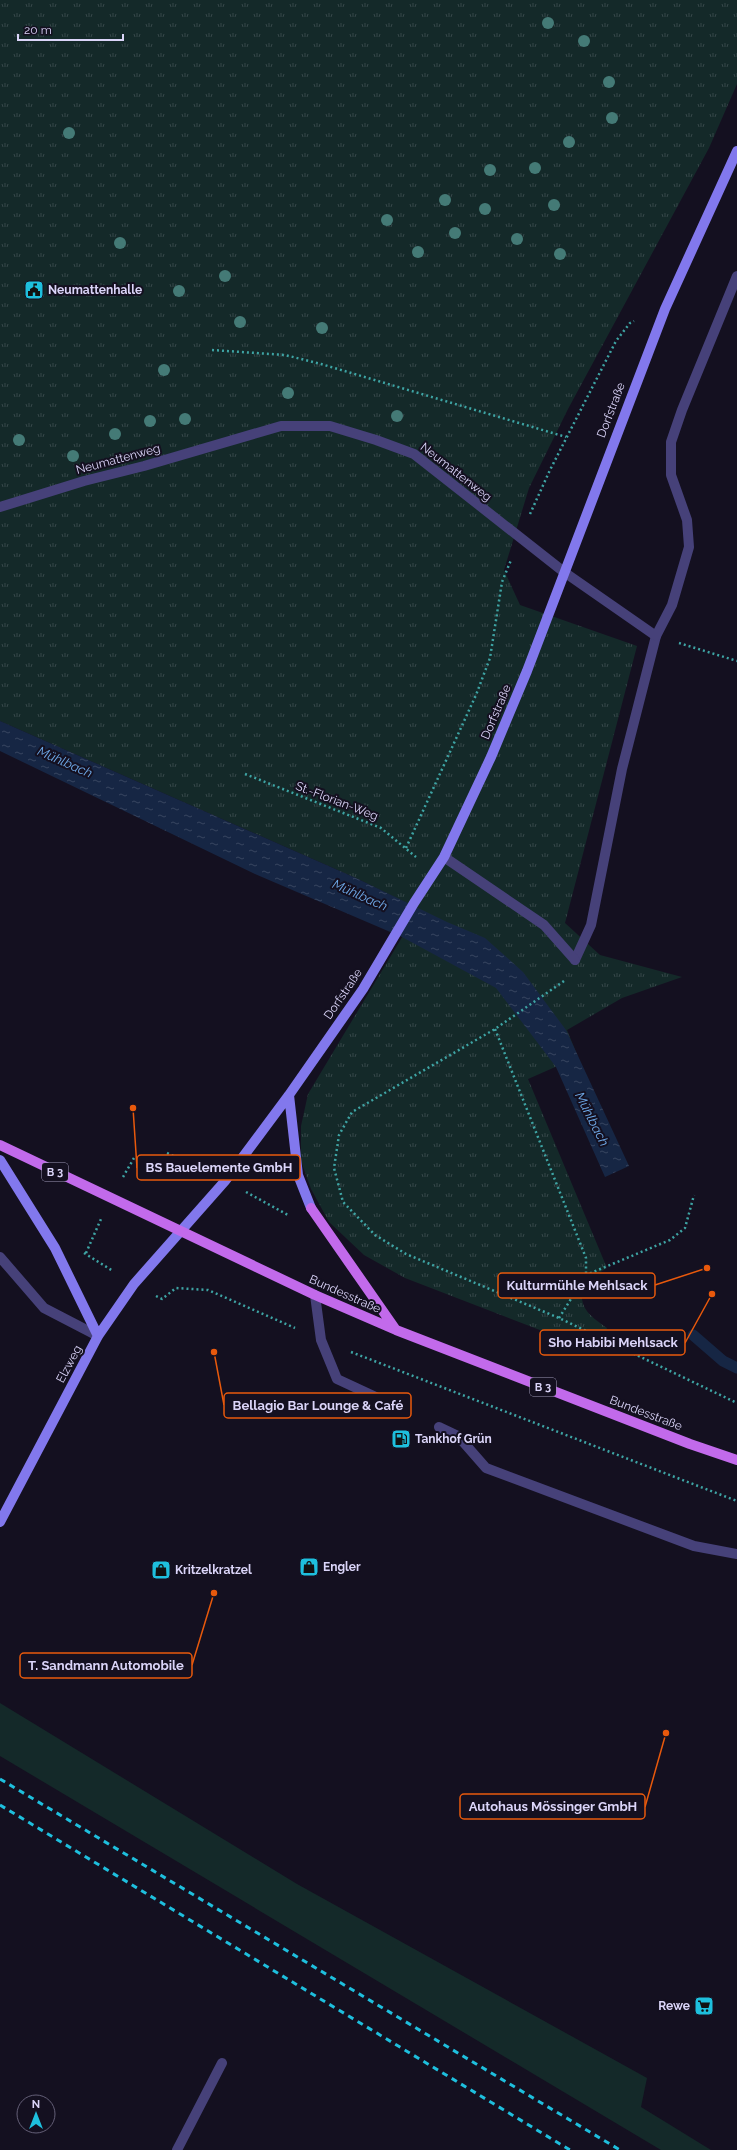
<svg xmlns="http://www.w3.org/2000/svg" width="737" height="2150" font-family="Raleway,sans-serif">
<style>
.green{fill:#142929}
.park{fill:url(#park-tufts)}
.water{fill:url(#water-ripples)}
.lines{fill:none;stroke-linecap:round;stroke-linejoin:round}
.stream{stroke:#162644;stroke-width:11}
.path{stroke:#3ea4a4;stroke-width:2.5;stroke-dasharray:2 3;stroke-linecap:butt}
.lane{stroke:#464179;stroke-width:10}
.street{stroke:#464179;stroke-width:10}
.secondary{stroke:#8278ed;stroke-width:10}
.primary{stroke:#c26aeb;stroke-width:10}
.rail{stroke:#1ebfdd;stroke-width:3;stroke-dasharray:6 5;stroke-linecap:butt}
.tree{fill:#447a76}
.labels{text-anchor:middle;dominant-baseline:central;stroke-width:4;stroke-linejoin:round;paint-order:stroke}
.shield{fill:#141020;stroke:#9f9ab8;stroke-width:1}
.shield-label{font-size:11px;font-weight:bold;fill:#dbd5f9}
.poi-label{font-size:12px;font-weight:bold;fill:#dbd5f9;stroke:#141020;text-anchor:start}
.street-label{font-size:12px;fill:#dbd5f9;stroke:#141020}
.water-label{font-size:13px;font-style:italic;fill:#70acec;stroke:#141020}
.leader{fill:none;stroke:#e8590c;stroke-width:1.5}
.callout-dot{fill:#e8590c;stroke:#141020;stroke-width:1.5}
.callout{fill:#141020;stroke:#e8590c;stroke-width:1.5}
.callout-label{font-size:13px;text-anchor:middle;font-weight:bold;fill:#dbd5f9}
</style>
<defs>
<pattern id="park-tufts" width="24" height="20" patternUnits="userSpaceOnUse"><rect width="24" height="20" fill="#142929"/><path d="M3 7l-1-3M5 7V3M7 7l1-3M15 17l-1-3M17 17v-4M19 17l1-3" fill="none" stroke="#364749"/></pattern>
<pattern id="water-ripples" width="26" height="14" patternUnits="userSpaceOnUse"><rect width="26" height="14" fill="#162644"/><path d="M2 4q2-2 4 0t4 0M15 11q2-2 4 0t4 0" fill="none" stroke="#374560"/></pattern>
</defs>
<rect width="100%" height="100%" fill="#141020"/>
<path class="green" d="M0 1703 297 1884 647 2078 641 2107 711 2150H661L0 1756Z"/>
<path class="park" d="M0 0H737V84L709 148 568 409 529 488 504 570 520 605 637 646 565 923 600 955 682 977 622 998 567 1030 578 1057 528 1079 607 1268 583 1283C578 1308 588 1314 607 1328L597 1352 405 1278 364 1255 329 1222 311 1189 301 1161V1126L308 1094 419 909 358 879 0 721Z"/>
<path class="water" d="M0 721 358 879 447 922 485 938 523 972 566 1030 629 1166 605 1177 556 1067 496 988 402 937 255 874 0 751Z"/>
<g class="lines">
<path class="stream" d="M693 1335 723 1361 737 1368"/>
<path class="path" d="M212 350 285 355 321 364 566 437
M530 514 550 470 616 341 630 323 634 321
M679 643 737 661
M245 774 381 828 416 857
M406 848 476 695 490 658 502 582 511 560
M564 981 495 1029 352 1112 339 1135 334 1168 343 1202 375 1235 406 1254 559 1318 737 1403
M495 1029 586 1258V1275
M167 1153 203 1170
M123 1177 134 1158
M246 1192 288 1215
M84 1253 113 1271
M86 1253 101 1219
M156 1296 162 1299 176 1288 208 1290 295 1328
M559 1318 586 1275 670 1240 685 1228 694 1195
M351 1352 737 1501"/>
<path class="lane" d="M575 960 591 925 622 769 656 636
M0 1257 44 1308 98 1336
M315 1295 321 1340 337 1379 393 1405
M439 1427 458 1436 486 1468 694 1546 737 1554
M177 2150 222 2063"/>
<path class="street" d="M0 507 84 481 144 466 281 426H330L376 440 414 454 564 572 656 636 672 605 689 547 687 520 671 475V442L682 410 737 276
M444 857 544 925 575 960"/>
<path class="secondary" d="M289 1095 298 1175 311 1208
M0 1160 55 1248 98 1336
M0 1522 98 1336 134 1284 225 1181 289 1095 363 989 414 903 444 857 491 757 527 671 665 309 737 151"/>
<path class="primary" d="M0 1145 315 1295 396 1330 690 1444 737 1460
M311 1208 396 1330"/>
<path class="rail" d="M0 1779 620 2150
M0 1805 570 2150"/>
</g>
<g class="tree">
<circle cx="548" cy="23" r="6"/>
<circle cx="584" cy="41" r="6"/>
<circle cx="609" cy="82" r="6"/>
<circle cx="612" cy="118" r="6"/>
<circle cx="69" cy="133" r="6"/>
<circle cx="569" cy="142" r="6"/>
<circle cx="535" cy="168" r="6"/>
<circle cx="490" cy="170" r="6"/>
<circle cx="445" cy="200" r="6"/>
<circle cx="554" cy="205" r="6"/>
<circle cx="485" cy="209" r="6"/>
<circle cx="387" cy="220" r="6"/>
<circle cx="455" cy="233" r="6"/>
<circle cx="517" cy="239" r="6"/>
<circle cx="120" cy="243" r="6"/>
<circle cx="418" cy="252" r="6"/>
<circle cx="560" cy="254" r="6"/>
<circle cx="225" cy="276" r="6"/>
<circle cx="179" cy="291" r="6"/>
<circle cx="240" cy="322" r="6"/>
<circle cx="322" cy="328" r="6"/>
<circle cx="164" cy="370" r="6"/>
<circle cx="288" cy="393" r="6"/>
<circle cx="397" cy="416" r="6"/>
<circle cx="185" cy="419" r="6"/>
<circle cx="150" cy="421" r="6"/>
<circle cx="115" cy="434" r="6"/>
<circle cx="19" cy="440" r="6"/>
<circle cx="73" cy="456" r="6"/>
</g>
<defs>
<g id="civic-square" transform="scale(1)"><rect x="-9" y="-9" width="18" height="18" rx="4" fill="#1ebfdd" stroke="#141020"/><path d="M-.6-6.5H3V-4.5H.6V-3L4-1V1h2V6H-6V1h2V-1L-.6-3ZM-1.2 2.5V6h2.4V2.5Z" fill="#111"/></g>
<g id="fuel-square" transform="scale(1)"><rect x="-9" y="-9" width="18" height="18" rx="4" fill="#1ebfdd" stroke="#141020"/><path d="M-5.5-6h7V0h2V4h1.3V-2.5L3-4.5l.8-.8L6-3V5H2.5V1h-1V6h-7ZM-4.2-4.7v3.2H.2V-4.7Z" fill="#111"/></g>
<g id="shop-square" transform="scale(1)"><rect x="-9" y="-9" width="18" height="18" rx="4" fill="#1ebfdd" stroke="#141020"/><path d="M-5-2.5h2.3a2.7 3.5 0 0 1 5.4 0H5L5.5 6h-11ZM-1.5-2.5h3a1.5 2.3 0 0 0-3 0Z" fill="#111"/></g>
<g id="supermarket-square" transform="scale(1)"><rect x="-9" y="-9" width="18" height="18" rx="4" fill="#1ebfdd" stroke="#141020"/><path d="M-6-5.5h2.5l.6 2H6L4.5 2H-2.5L-4.4-4H-6ZM-1.5 3.2a1.3 1.3 0 1 0 .1 0ZM3 3.2a1.3 1.3 0 1 0 .1 0Z" fill="#111"/></g>
</defs>
<g fill-rule="evenodd">
<use href="#civic-square" x="34" y="290"/>
<use href="#fuel-square" x="401" y="1439"/>
<use href="#shop-square" x="309" y="1567"/>
<use href="#shop-square" x="161" y="1570"/>
<use href="#supermarket-square" x="704" y="2006"/>
</g>
<g class="labels">
<g class="shield">
<rect x="42" y="1163" width="26" height="18" rx="3"/>
<rect x="530" y="1378" width="26" height="18" rx="3"/>
</g>
<g class="shield-label">
<text x="55" y="1172">B 3</text>
<text x="543" y="1387">B 3</text>
</g>
<g class="poi-label">
<text x="48" y="290">Neumattenhalle</text>
<text x="415" y="1439">Tankhof Grün</text>
<text x="323" y="1567">Engler</text>
<text x="175" y="1570">Kritzelkratzel</text>
<text x="690" y="2006" text-anchor="end">Rewe</text>
</g>
<g class="street-label">
<text transform="translate(611 410) rotate(-69)">Dorfstraße</text>
<text transform="translate(118 459) rotate(-15)">Neumattenweg</text>
<text transform="translate(456 472) rotate(38)">Neumattenweg</text>
<text transform="translate(496 712) rotate(-67)">Dorfstraße</text>
<text transform="translate(337 801) rotate(21)">St.-Florian-Weg</text>
<text transform="translate(343 994) rotate(-56)">Dorfstraße</text>
<text transform="translate(345 1294) rotate(24)">Bundesstraße</text>
<text transform="translate(69 1364) rotate(-62)">Elzweg</text>
<text transform="translate(646 1413) rotate(21)">Bundesstraße</text>
</g>
<g class="water-label">
<text transform="translate(65 762) rotate(24)">Mühlbach</text>
<text transform="translate(360 895) rotate(24)">Mühlbach</text>
<text transform="translate(592 1119) rotate(63)">Mühlbach</text>
</g>
</g>
<path class="leader" d="M133 1108L137 1168M707 1268L655 1285M712 1294L685 1343M214 1352L224 1405M214 1593L192 1665M666 1733L645 1807"/>
<g class="callout-dot">
<circle cx="133" cy="1108" r="4"/>
<circle cx="707" cy="1268" r="4"/>
<circle cx="712" cy="1294" r="4"/>
<circle cx="214" cy="1352" r="4"/>
<circle cx="214" cy="1593" r="4"/>
<circle cx="666" cy="1733" r="4"/>
</g>
<g class="callout">
<rect x="137" y="1155" width="163" height="25" rx="4"/>
<rect x="498" y="1273" width="157" height="25" rx="4"/>
<rect x="540" y="1330" width="145" height="25" rx="4"/>
<rect x="224" y="1393" width="187" height="25" rx="4"/>
<rect x="20" y="1653" width="172" height="25" rx="4"/>
<rect x="460" y="1794" width="185" height="25" rx="4"/>
</g>
<g class="callout-label">
<text x="219" y="1172">BS Bauelemente GmbH</text>
<text x="577" y="1290">Kulturmühle Mehlsack</text>
<text x="613" y="1347">Sho Habibi Mehlsack</text>
<text x="318" y="1410">Bellagio Bar Lounge &amp; Café</text>
<text x="106" y="1670">T. Sandmann Automobile</text>
<text x="553" y="1811">Autohaus Mössinger GmbH</text>
</g>
<g transform="translate(36 2114)"><circle r="19" fill="#141020" stroke="#645f77"/>
<path d="M0-3L7 15L0 10L-7 15Z" fill="#1ebfdd"/>
<text y="-6" font-size="11" font-weight="bold" text-anchor="middle" fill="#dbd5f9">N</text>
</g>
<path d="M18 34v6h105v-6" fill="none" stroke="#dbd5f9" stroke-width="2"/>
<text x="24" y="34" font-size="12" fill="#dbd5f9" stroke="#141020" stroke-width="3" paint-order="stroke">20 m</text>
</svg>
